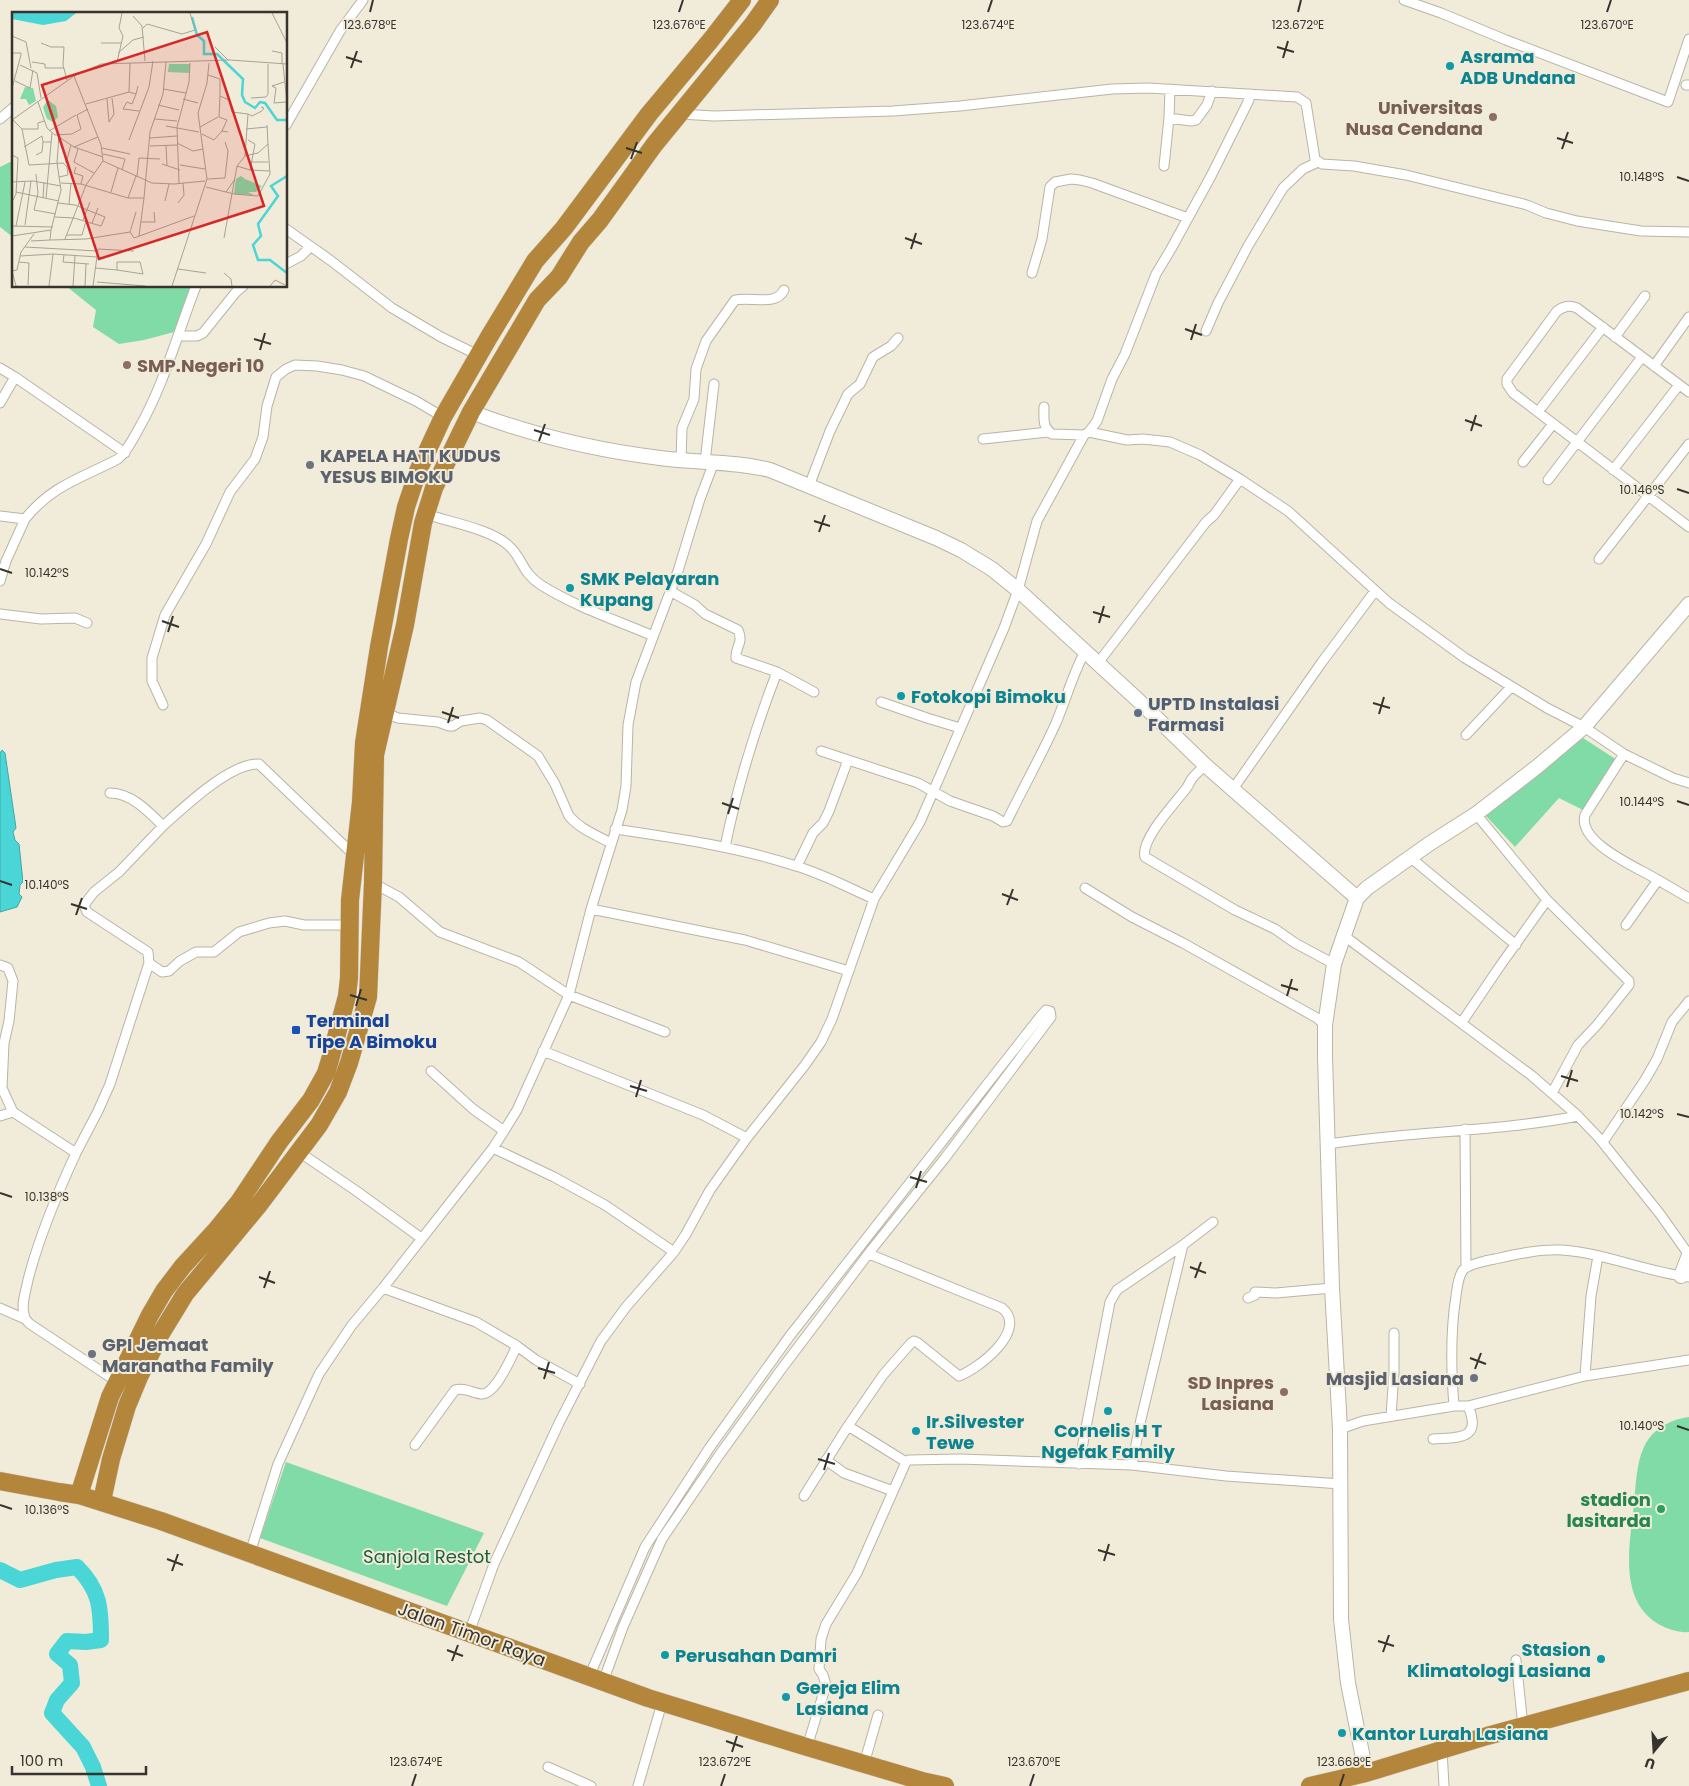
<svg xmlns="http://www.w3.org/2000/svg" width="1689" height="1786" font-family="Poppins,sans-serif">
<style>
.green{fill:#81dba6}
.water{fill:#4ad6d6;stroke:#44a5a4}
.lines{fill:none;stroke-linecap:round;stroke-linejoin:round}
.river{stroke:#4ad6d6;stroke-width:16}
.street-casing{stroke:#bab4a4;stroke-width:11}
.secondary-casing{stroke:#bab4a4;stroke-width:16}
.highway-casing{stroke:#d3d2d1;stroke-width:19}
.street{stroke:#fff;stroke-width:9}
.secondary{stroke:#fff;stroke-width:14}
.highway{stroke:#b3863b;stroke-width:18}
.ticks{fill:none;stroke:#37342e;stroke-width:2}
.culture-dot{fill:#0f9aa8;stroke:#f1ebda;stroke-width:2}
.education-dot{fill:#8d6e63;stroke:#f1ebda;stroke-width:2}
.worship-dot{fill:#6b7280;stroke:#f1ebda;stroke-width:2}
.service-dot{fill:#5c6f8a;stroke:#f1ebda;stroke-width:2}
.transit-dot{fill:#1a4fb4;stroke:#f1ebda;stroke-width:2}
.leisure-dot{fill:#2e9e5b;stroke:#f1ebda;stroke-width:2}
.labels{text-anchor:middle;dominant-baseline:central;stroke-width:4;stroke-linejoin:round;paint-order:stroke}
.culture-label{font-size:18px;font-weight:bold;fill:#0d838f;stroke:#f1ebda;text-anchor:start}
.education-label{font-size:18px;font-weight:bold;fill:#785e54;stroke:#f1ebda;text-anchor:end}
.worship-label{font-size:18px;font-weight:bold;fill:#5b616d;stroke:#f1ebda;text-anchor:start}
.service-label{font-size:18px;font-weight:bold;fill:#4e5e75;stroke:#f1ebda;text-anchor:start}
.transit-label{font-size:18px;font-weight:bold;fill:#164399;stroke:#f1ebda;text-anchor:start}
.leisure-label{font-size:18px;font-weight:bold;fill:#27864d;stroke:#f1ebda;text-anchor:end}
.park-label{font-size:18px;fill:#1c5f3c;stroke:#f1ebda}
.street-label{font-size:18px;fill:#37342e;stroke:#f1ebda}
.inset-river{fill:none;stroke:#4ad6d6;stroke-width:2.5}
.inset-road{fill:none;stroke:#a7a295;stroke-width:1}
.view{fill:#d62828;fill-opacity:0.15;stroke:#d62828;stroke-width:2.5}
.inset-edge{fill:none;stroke:#37342e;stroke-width:2.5}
.ticks-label{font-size:12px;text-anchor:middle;fill:#37342e;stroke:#f1ebda;stroke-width:4;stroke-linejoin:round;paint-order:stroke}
</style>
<rect width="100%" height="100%" fill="#f1ebda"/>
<path class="green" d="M14 160V238L0 227V167Z
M66 286H193L174 332 144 340 119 344 93 327 96 310Z
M1583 738 1617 760 1585 811 1559 798 1515 847 1486 816Z
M1689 1417V1632C1679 1633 1668 1629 1660 1625 1617 1601 1630 1544 1634 1503 1636 1485 1636 1464 1644 1447 1652 1429 1671 1419 1689 1417Z
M286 1462 484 1533 447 1606 260 1538Z"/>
<path class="water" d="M2 750 5 753 16 828 13 832 15 840 19 844 23 882 20 885 19 894 22 897 17 907 0 912V753Z"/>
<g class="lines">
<path class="river" d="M0 1570 20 1580 56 1570 77 1567C100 1590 101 1608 101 1640L86 1642 67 1641 57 1654 70 1665 72 1683 57 1700 52 1713 83 1747 93 1767 99 1786"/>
<g class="street-casing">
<path id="street" d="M1404 0 1441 13 1506 40 1668 102 1689 39
M1686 85H1689
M680 114 714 116 893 111 960 106 1112 89 1148 88 1297 97 1306 103 1315 159 1322 164 1354 166 1406 175 1527 205 1546 213 1577 221 1641 231 1689 232
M1169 118 1191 121 1196 120 1207 105 1212 91
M0 119 14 107
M286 125 340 31 363 0
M1164 166 1169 118 1170 89
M286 229 330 260 392 308 441 337 478 355
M286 264 301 256 310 247
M1032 273 1042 239 1050 187 1055 182 1071 179 1080 180 1092 183 1188 218
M1206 331 1218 303 1248 246 1283 188 1303 169 1318 162
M178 336H197L203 333 236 292 243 286
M1615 337 1645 296
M1654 366 1689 317
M0 368 15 377
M1689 392 1577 308C1569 305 1564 306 1557 311L1507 379V384L1513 393 1689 527
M0 403 15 377 125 453
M1044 407C1044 418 1042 427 1052 434L1084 435
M1538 412 1603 327
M1089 432 1097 421 1112 379 1125 354 1156 274 1171 249 1211 176 1249 100V94
M983 439 1048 432
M681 460 682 428 694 399 696 369 706 341 735 300C751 296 776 307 784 290
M705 462 714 384
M1523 462 1553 424
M1613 470 1679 385
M1548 480 1642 357
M809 486 830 431 848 394 860 384 873 357 891 346 898 338
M426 514C449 522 490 529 508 545 523 558 521 572 541 585 576 607 616 620 653 636
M0 516 25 519C52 485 82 478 118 459 127 451 132 441 138 430 164 385 177 335 196 286
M1599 559 1689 444
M0 581 6 561 25 519
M670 591 695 605 705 614 738 630C744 644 735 646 736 658L777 672 814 692
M0 614 41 619 75 618 87 623
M1098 663 1206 522 1214 515 1240 479
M881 702 927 718 960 728
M163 705 152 681V658L165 615 206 544 230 492 255 459 263 437 267 406 276 377 286 369 295 365 317 366 342 370 364 376 416 401 443 417
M385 713 398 718 438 722 449 726H453L461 721 480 718 487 720 538 756 555 784 569 816C580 829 596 835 611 843
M1466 735 1511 687
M821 751 918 783 950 801 993 816 1003 822 1007 821C1023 788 1041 756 1056 723 1066 699 1073 674 1085 651
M1624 754 1585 815C1577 843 1639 868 1658 880L1626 925
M1205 765C1201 770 1195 774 1191 780 1189 783 1188 787 1185 790 1175 803 1140 840 1145 857L1235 910 1275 929 1295 943 1334 964
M1233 789 1322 662 1375 591
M110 793C131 793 148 811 163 826 184 807 230 763 259 764L354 855
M1476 814 1547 900 1629 981V985L1597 1025 1578 1045 1552 1093
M615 829C676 838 738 847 796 866 823 874 849 888 874 899
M725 847C737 788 755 729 777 672
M1411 858 1516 945
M797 866 813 833 823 823 829 811 848 760
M1658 880 1689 898
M373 883 399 897 440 932 519 962 569 995 665 1032
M1085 888 1132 917 1183 943 1317 1018 1325 1025
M591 909 745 940 849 971
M1343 935 1531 1075 1578 1116 1599 1138 1660 1214 1689 1255
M149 963 162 972 169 971 180 961 196 952H214L239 932 269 923 285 921 304 925H349
M0 965 8 968 13 981 9 1021 4 1043 2 1088 13 1112 76 1153 98 1111 110 1084 149 963 148 952 87 912 84 905 94 892 119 872 163 826
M1462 1022 1500 966 1547 900
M543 1051 703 1115 747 1138
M431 1071 473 1109 504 1131
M0 1116 13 1112
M1465 1129 1466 1267
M1603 1142 1645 1080 1657 1059 1672 1022 1689 1001
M1328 1144C1411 1131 1496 1132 1578 1116
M493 1148 554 1177 605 1205 674 1252
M299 1152 355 1190 421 1238
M76 1153C57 1194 39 1236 28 1280 26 1291 21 1303 24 1314 24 1319 27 1321 30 1324L116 1381
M1183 1245 1213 1222
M383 1288 476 1322 517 1346 536 1360 580 1384
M1248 1298 1255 1295V1292L1276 1293 1332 1288
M0 1308 25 1319
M1585 1376 1591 1296 1598 1256
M1468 1406 1585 1376 1689 1360
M1391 1416 1394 1372V1333
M848 1426 883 1375 911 1343 914 1341 918 1343 959 1376C978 1369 1029 1330 1002 1308L869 1254
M1340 1429 1363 1421 1454 1406C1451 1369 1450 1333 1456 1296 1457 1288 1458 1277 1463 1270 1467 1265 1488 1260 1495 1259 1517 1254 1540 1249 1562 1250 1606 1253 1646 1272 1689 1277
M1433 1439C1457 1437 1483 1441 1468 1406H1454
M415 1445 455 1390C463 1387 473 1393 481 1394 496 1395 511 1357 517 1346
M826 1460 844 1473 893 1491
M1079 1464 1110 1302 1117 1290 1183 1245 1141 1419 1132 1465
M804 1496 848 1426 906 1462
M250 1553 278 1464 319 1374 352 1325 383 1288 493 1148 504 1131 517 1110 569 995 591 909 622 810 626 786 628 725 636 682 678 571 700 499 714 462
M469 1633 494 1564 559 1423 601 1341 626 1307 674 1252 686 1234 710 1190 747 1138 805 1065 821 1042 832 1019 874 899 920 822 1004 628 1018 590 1037 521 1084 435 1089 432 1127 440 1143 439 1170 442 1200 455 1240 479 1288 511 1389 603 1465 658 1547 708 1584 727 1624 754 1673 778 1689 783
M1516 1660 1523 1726
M589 1677 645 1547 710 1447 789 1337 1039 1018 1046 1010 1050 1011 1051 1017 945 1158 872 1249 780 1371 720 1454 662 1539 623 1627 603 1682
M807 1747 826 1685 823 1675 819 1669 821 1639 826 1624 857 1573 906 1462 909 1460 960 1459 1132 1465 1226 1476 1341 1484
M1442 1750 1444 1786
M864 1764 878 1715
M548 1767 591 1786
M638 1786 662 1703"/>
</g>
<g class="secondary-casing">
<path id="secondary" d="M471 412C532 435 595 450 660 458 697 463 734 461 770 470L936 538 961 550 992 569 1018 590 1139 701 1205 765 1357 898
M1681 1276 1689 1255
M1366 1773 1348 1683 1341 1619 1340 1429 1332 1288 1325 1056V1025L1334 964 1357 898 1367 888 1429 844 1476 814 1538 766 1584 727 1689 604"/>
</g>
<g class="highway-casing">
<path id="highway" d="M0 1481 59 1492 79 1495 161 1521 648 1698 807 1747 922 1781 945 1786
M79 1495 110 1397 150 1315 164 1291 183 1266 217 1229 239 1202 279 1142 311 1100 326 1073 330 1060 347 996 349 978 350 900 361 802 364 743 379 647 399 539 406 507 418 471 443 417 489 337 535 261 564 228 649 114 710 41 742 0
M102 1501 111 1459 127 1406 139 1377 160 1335 185 1294 258 1206 319 1125 338 1092 349 1063 368 997 373 883 375 755 405 625 423 523 434 488 471 412 537 300 559 277 581 242 600 220 654 145 753 24 770 0
M1310 1786 1366 1773 1487 1736 1689 1681"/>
</g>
<use href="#street" class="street"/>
<use href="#secondary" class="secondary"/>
<use href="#highway" class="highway"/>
</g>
<path class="ticks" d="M370 12 373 0M679 12 683 0M988 12 992 0M1298 12 1301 0M1607 12 1611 0M1277 47 1294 52M346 57 362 62M1283 58 1288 41M351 68 357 51M1557 138 1573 143M626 148 642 153M1562 149 1568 132M631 159 637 142M1677 177 1689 181M905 238 922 244M911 249 916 233M1185 329 1202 335M254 339 271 344M1191 340 1196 324M260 350 265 333M1465 420 1482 426M534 430 550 435M1471 431 1476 415M539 441 545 424M1677 489 1689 493M814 521 830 526M819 532 825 515M0 569 12 573M1093 612 1110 617M162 621 179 627M1099 623 1104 606M168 632 173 616M1373 703 1390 708M442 712 459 718M1379 714 1384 697M448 723 453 707M1677 801 1689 805M722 803 739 809M728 814 733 798M0 881 12 885M1002 894 1018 900M71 904 87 909M1007 905 1013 889M76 915 82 898M1281 985 1298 990M350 995 367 1000M1287 996 1292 979M356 1006 361 989M1561 1076 1578 1081M630 1086 647 1091M1567 1087 1572 1070M636 1097 641 1080M1677 1114 1689 1117M910 1177 927 1182M916 1188 921 1171M0 1193 12 1197M1190 1267 1206 1273M259 1277 275 1283M1195 1278 1201 1262M264 1288 270 1271M1470 1358 1486 1364M538 1368 555 1373M1475 1369 1481 1353M544 1379 549 1362M1677 1426 1689 1430M818 1459 835 1464M824 1470 829 1453M0 1505 12 1509M1098 1550 1115 1555M167 1559 183 1565M1104 1561 1109 1544M172 1571 178 1554M1378 1641 1394 1646M447 1650 463 1656M1383 1652 1389 1635M452 1661 458 1645M726 1741 743 1747M732 1752 737 1736M412 1786 416 1774M721 1786 725 1774M1030 1786 1034 1774M1340 1786 1344 1774"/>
<g class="culture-dot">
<circle cx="1450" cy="66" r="5"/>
<circle cx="570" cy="588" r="5"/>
<circle cx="901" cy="696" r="5"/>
<circle cx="1108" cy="1411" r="5"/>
<circle cx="916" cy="1431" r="5"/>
<circle cx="665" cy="1655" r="5"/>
<circle cx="1601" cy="1659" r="5"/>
<circle cx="786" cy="1697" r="5"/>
<circle cx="1342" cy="1733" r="5"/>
</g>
<g class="education-dot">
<circle cx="1493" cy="117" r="5"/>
<circle cx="127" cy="365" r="5"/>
<circle cx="1284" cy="1392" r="5"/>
</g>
<g class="worship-dot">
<circle cx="310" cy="465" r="5"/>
<circle cx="92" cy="1354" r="5"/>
<circle cx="1474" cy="1378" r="5"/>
</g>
<circle class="service-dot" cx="1138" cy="713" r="5"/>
<rect class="transit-dot" x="291" y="1025" width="10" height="10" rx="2.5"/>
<circle class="leisure-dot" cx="1661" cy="1509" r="5"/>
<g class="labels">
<g class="culture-label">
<text x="1460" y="56">Asrama<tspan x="1460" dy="21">ADB Undana</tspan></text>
<text x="580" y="578">SMK Pelayaran<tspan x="580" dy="21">Kupang</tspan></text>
<text x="911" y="696">Fotokopi Bimoku</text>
<text x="926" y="1421">Ir.Silvester<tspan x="926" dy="21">Tewe</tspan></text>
<text x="1108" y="1430" text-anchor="middle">Cornelis H T<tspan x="1108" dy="21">Ngefak Family</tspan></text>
<text x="1591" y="1649" text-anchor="end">Stasion<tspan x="1591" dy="21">Klimatologi Lasiana</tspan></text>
<text x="675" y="1655">Perusahan Damri</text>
<text x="796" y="1687">Gereja Elim<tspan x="796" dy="21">Lasiana</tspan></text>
<text x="1352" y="1733">Kantor Lurah Lasiana</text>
</g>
<g class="education-label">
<text x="1483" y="107">Universitas<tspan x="1483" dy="21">Nusa Cendana</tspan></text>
<text x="137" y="365" text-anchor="start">SMP.Negeri 10</text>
<text x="1274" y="1382">SD Inpres<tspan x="1274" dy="21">Lasiana</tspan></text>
</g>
<g class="worship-label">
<text x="320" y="455">KAPELA HATI KUDUS<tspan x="320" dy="21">YESUS BIMOKU</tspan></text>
<text x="102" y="1344">GPI Jemaat<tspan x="102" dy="21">Maranatha Family</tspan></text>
<text x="1464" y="1378" text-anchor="end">Masjid Lasiana</text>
</g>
<g class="service-label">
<text x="1148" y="703">UPTD Instalasi<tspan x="1148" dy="21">Farmasi</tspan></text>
</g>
<g class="transit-label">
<text x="306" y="1020">Terminal<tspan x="306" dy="21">Tipe A Bimoku</tspan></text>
</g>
<g class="leisure-label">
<text x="1651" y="1499">stadion<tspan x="1651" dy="21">lasitarda</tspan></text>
</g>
<g class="park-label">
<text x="427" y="1556">Sanjola Restot</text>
</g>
<g class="street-label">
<text transform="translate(472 1634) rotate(20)">Jalan Timor Raya</text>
</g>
</g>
<g transform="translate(12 12)">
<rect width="275" height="275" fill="#f1ebda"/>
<path d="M157 52H178L177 61 156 60ZM13 75 21 76 24 89 17 93 14 87H8ZM36 88 44 94 46 105 41 110 35 107 31 95ZM229 164 233 167 250 174 244 180H236L242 183 222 182 224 167Z" fill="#81dba6"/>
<path d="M0 1H64L54 9 31 13 0 7Z" fill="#4ad6d6"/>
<path class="inset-river" d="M180 5 185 23 192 29V42H205L231 67 230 83 233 90 243 96 248 90 253 91 265 108H275M275 164 259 174 266 184 246 212 249 224 241 233 246 248H258L275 261"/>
<path class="inset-road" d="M260 1 275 31M121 4 130 14 133 49M131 16 135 12 170 22 183 18 178 1M0 24 14 30 19 56M29 31 39 35H52L51 53 55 68M89 31H109M203 35 216 48M260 39 270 41V52M0 41H9V43L0 76M106 41 121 28 132 25M20 50 33 52V56H52M105 50 111 24 107 16 110 1M271 52 275 91M8 53 25 61 29 86M196 63 208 67V84M3 69 18 76 21 58M272 70 260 74 264 76 262 91 274 90M151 77 174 81M117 80 124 82 126 74M124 82 120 92 115 90 111 97 127 99M239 86 254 85 256 82V52M95 87 97 110 102 102 100 86M171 87 186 91M26 90 35 116 43 123 60 122 69 117 65 103 76 97M74 92 117 80 118 51M146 93 167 98M236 102 240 104 250 99 252 96 249 95M143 107 165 109M0 108 62 64 89 52 218 48 275 52M1 108 10 117 17 153 51 151 55 155 56 163 47 165M154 114 187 120M188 115 206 105M10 117H26V111L32 109M234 117 255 115M37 119 64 103M210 119 215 108 207 105 208 84 217 88 220 100 236 102 233 144M190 122 202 128 210 119 216 120M47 125 62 135 91 145M138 126 165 124M117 128 137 75 141 49M165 131 181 139 191 137M138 134 165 133M154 134 155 153M12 135 30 124 31 130M62 135 86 125M90 136 118 142M66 137 62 150 82 161M91 142 113 147 110 158M0 143 6 146 4 182 0 190M24 143 30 140 31 130H39M54 148V151L59 133M91 149 140 171 162 172 193 169M240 150H256M150 152 168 158M168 153 193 157M225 154 238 158 243 132 236 128M64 155 62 161 71 164 69 172M238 158 258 159M24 162 26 181 22 198 44 202M125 165 127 146 148 147M195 167 213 166 216 139 213 130M0 170 21 169 49 174M49 171 69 172 116 186H132L138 120 151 82 154 50M167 171 165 115 177 70 178 51M194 175 222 182 246 184 258 162 256 132M4 180 47 189M99 180 106 156M214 180 223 167M31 186 32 170M34 186 40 121M116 186 124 164M153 189 157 172M166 191 172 183 171 171M57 192 59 171M43 205 62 206 89 214 93 205 63 193 46 191M71 208 78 190M129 210H143L142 200M80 211 86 196M13 213 19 169M0 214 41 215M4 214 13 170M39 218 38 228 74 227 118 220 122 226 182 204M118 220 124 200M55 223H70L74 209M0 224 39 218 49 178 45 151 47 123M127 224 132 186M212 226 225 154 233 144 246 141 256 132 255 113M53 227 74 173 91 149 89 133 62 64M19 229 38 228M13 235 85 239M52 243 51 250 77 252M8 244 41 242M7 250 17 251 16 273M84 256 105 258V250H128L131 262 105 258M166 257 194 261M0 259 5 258 9 240 22 222M0 259 4 274M212 261 219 267 220 274M85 270 133 274M37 274 41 242 85 245M61 274 63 244M73 274 74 252M81 274 86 237 122 239M160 274 195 167 186 101 195 71 197 51M258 274 263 268 275 274"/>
<path class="view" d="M195 20 252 194 87 247 30 73Z"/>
<rect width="275" height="275" class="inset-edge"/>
</g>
<g class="ticks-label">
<text x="370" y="29">123.678°E</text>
<text x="679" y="29">123.676°E</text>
<text x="988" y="29">123.674°E</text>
<text x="1298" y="29">123.672°E</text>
<text x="1607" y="29">123.670°E</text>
<text x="1642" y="181">10.148°S</text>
<text x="1642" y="494">10.146°S</text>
<text x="47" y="577">10.142°S</text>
<text x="1642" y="806">10.144°S</text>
<text x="47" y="889">10.140°S</text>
<text x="1642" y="1118">10.142°S</text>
<text x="47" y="1201">10.138°S</text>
<text x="1642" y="1430">10.140°S</text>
<text x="47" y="1514">10.136°S</text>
<text x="416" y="1766">123.674°E</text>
<text x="725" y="1766">123.672°E</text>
<text x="1034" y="1766">123.670°E</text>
<text x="1344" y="1766">123.668°E</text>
</g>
<g transform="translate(1654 1751) rotate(198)" stroke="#f1ebda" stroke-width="4" paint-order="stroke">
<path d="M0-4L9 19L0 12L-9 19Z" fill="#37342e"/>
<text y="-8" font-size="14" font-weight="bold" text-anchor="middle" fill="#37342e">U</text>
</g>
<path d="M12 1766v8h134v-8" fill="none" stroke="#37342e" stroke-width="2.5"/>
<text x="20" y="1766" font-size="15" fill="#37342e" stroke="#f1ebda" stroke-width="4" paint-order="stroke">100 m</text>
</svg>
